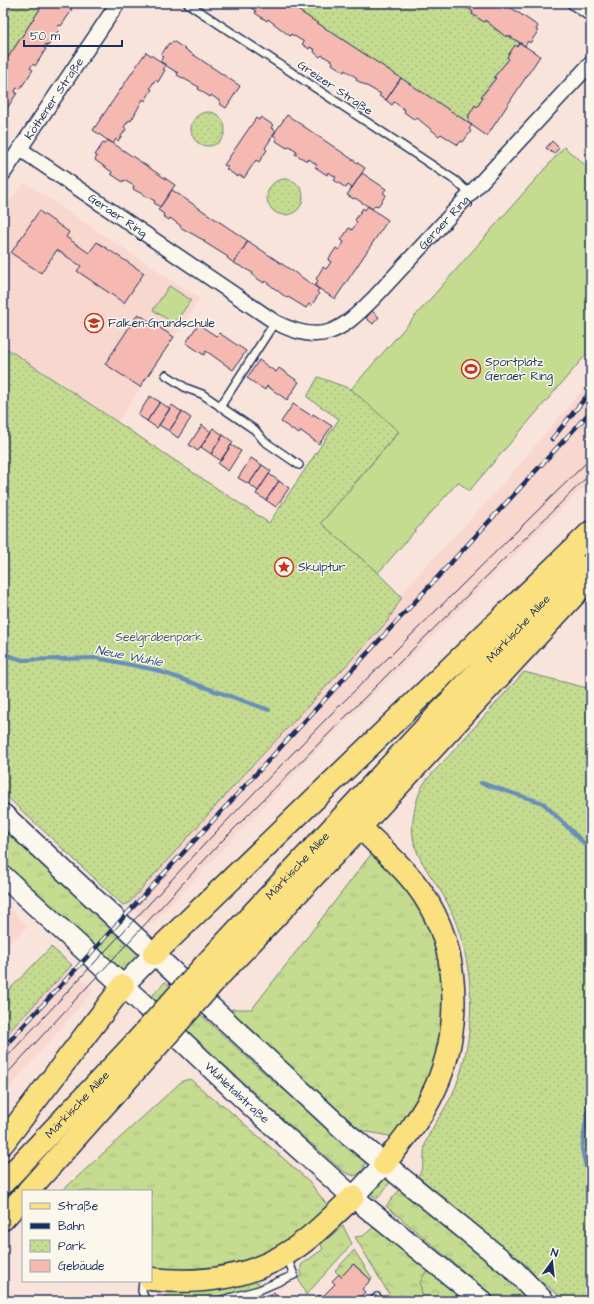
<svg xmlns="http://www.w3.org/2000/svg" width="594" height="1304" font-family="'Architects Daughter',sans-serif">
<style>
.built{fill:#f8d7cf}
.grass{fill:url(#grass-tufts);stroke:#708577}
.forest{fill:url(#forest-crowns);stroke:#708577}
.park{fill:url(#park-dots);stroke:#708577}
.pitch{fill:#c4db90;stroke:#708577}
.lines{fill:none;stroke-linecap:round;stroke-linejoin:round}
.stream{stroke:#678eba;stroke-width:4}
.building{fill:#f5b9b2;stroke:#1b2f5e}
.lane-casing{stroke:#1b2f5e;stroke-width:10}
.street-casing{stroke:#1b2f5e;stroke-width:17}
.secondary-casing{stroke:#1b2f5e;stroke-width:23}
.primary-casing{stroke:#1b2f5e;stroke-width:25}
.lane{stroke:#fbf7ec;stroke-width:7}
.street{stroke:#fbf7ec;stroke-width:14}
.secondary{stroke:#fbf7ec;stroke-width:20}
.primary{stroke:#fbe080;stroke-width:22}
.tram{stroke:#1b2f5e;stroke-width:1}
.rail-casing{stroke:#1b2f5e;stroke-width:4.5}
.rail{stroke:#fbf7ec;stroke-width:3;stroke-dasharray:9;stroke-linecap:butt}
.primary-bridge-casing{stroke:#1b2f5e;stroke-width:25;stroke-linecap:butt}
.primary-bridge{stroke:#fbe080;stroke-width:22}
.labels{text-anchor:middle;dominant-baseline:central;stroke-width:3;stroke-linejoin:round;paint-order:stroke}
.street-label{font-size:12px;fill:#1b2f5e;stroke:#fbf7ec}
.poi-label{font-size:12px;fill:#1b2f5e;stroke:#fbf7ec;text-anchor:start}
.park-label{font-size:12px;fill:#455a6a;stroke:#fbf7ec}
.water-label{font-size:13px;font-style:italic;fill:#3b5684;stroke:#fbf7ec}
</style>
<defs>
<pattern id="grass-tufts" width="24" height="20" patternUnits="userSpaceOnUse"><rect width="24" height="20" fill="#c4db90"/><path d="M3 7l-1-3M5 7V3M7 7l1-3M15 17l-1-3M17 17v-4M19 17l1-3" fill="none" stroke="#a8bc7f"/></pattern>
<pattern id="forest-crowns" width="20" height="18" patternUnits="userSpaceOnUse"><rect width="20" height="18" fill="#c4db90"/><path d="M2 6a3 3 0 1 1 6 0M12 15a3 3 0 1 1 6 0" fill="none" stroke="#a8bc7f"/></pattern>
<pattern id="park-dots" width="8" height="8" patternUnits="userSpaceOnUse"><rect width="8" height="8" fill="#c4db90"/><path d="M2 2h.1M6 6h.1" fill="none" stroke="#a8bc7f" stroke-width="1.8" stroke-linecap="round"/></pattern>
</defs>
<rect width="100%" height="100%" fill="#f9e4db"/>
<filter id="ink" filterUnits="userSpaceOnUse"><feTurbulence type="fractalNoise" baseFrequency=".025" numOctaves="2"/><feDisplacementMap in="SourceGraphic" scale="8" xChannelSelector="R" yChannelSelector="G"/><feConvolveMatrix kernelMatrix="1 2 1 2 8 2 1 2 1" color-interpolation-filters="sRGB"/></filter>
<g filter="url(#ink)">
<path class="built" d="M25 183 200 299 118 422 3 346V208Z
M591 380V480L321 746 151 925 128 904 250 768 387 622 409 584 488 501Z
M3 902 28 926 3 949Z
M70 967 94 990 3 1095V1038Z"/>
<path class="grass" d="M3 825 139 951V955L123 972 3 862Z
M372 853 409 889 435 939 446 999 432 1078 394 1137 363 1131 356 1127 230 1012 232 1009H252Z
M165 982 274 1082 322 1119 364 1157C367 1166 363 1173 354 1176L344 1172 277 1114 151 997Z
M190 1079 218 1103 223 1105 309 1181 329 1208C317 1218 306 1230 294 1238 249 1268 204 1274 151 1268V1191H62L182 1081Z
M383 1174 392 1180 377 1199 369 1193Z
M401 1188 507 1276 532 1301H499L386 1206Z
M343 1226 352 1244 306 1295 298 1278 301 1276V1265L323 1249 321 1244Z
M375 1226 471 1301H393L355 1237 363 1236Z
M354 1250 372 1278 371 1280 354 1264 341 1277 335 1271Z
M254 1281 262 1285C231 1298 196 1300 163 1298L170 1291C198 1295 228 1289 254 1281Z"/>
<path class="forest" d="M433 1272 471 1301H423L420 1283 425 1273Z"/>
<path class="park" d="M3 3H44L3 65Z
M287 3H452L454 5 456 3 462 7 464 5 473 12 472 14 495 26 494 29 520 43 517 47 515 45 509 59 494 77 496 78 481 96 483 98 477 107 475 106 468 116 470 118 467 122Z
M191 129a17 17 0 1 1 34 0a17 17 0 1 1-34 0Z
M267 197a18 18 0 1 1 36 0a18 18 0 1 1-36 0Z
M3 346 269 523 339 419 307 397 318 377 351 389 399 431 321 523 378 573 402 597 387 622 250 768 128 904 123 905 3 793Z
M524 672 591 689V1301H566L538 1279 527 1266 418 1176C428 1162 421 1152 427 1139 435 1121 449 1105 456 1086 478 1028 475 960 448 904 434 876 408 854 413 820 414 809 418 794 423 785 431 773 444 762 453 751 477 725 500 698 524 672Z
M51 947 72 965 3 1038V996Z"/>
<path class="pitch" d="M564 147 591 170V349L469 491 458 482 378 573 321 523 399 432 351 389Z
M169 286 191 300 174 324 153 310Z"/>
<g class="lines">
<path class="stream" d="M3 654 23 660 97 658 156 670 269 710
M481 783 543 803 591 850
M591 1084 582 1149 591 1190"/>
</g>
<path class="building" d="M44 3H76L70 9 72 10 61 26 59 25 57 28 59 30 48 46 46 44 44 48 46 49 35 66 33 64 30 68 33 70 20 89 17 88 16 89 15 92 17 93 4 113 3 65Z
M240 3H287L401 78 386 100 379 96 381 94 356 80 357 78 345 70 344 72 332 64 333 62 322 55 320 57 314 52 315 50 310 47 309 49 302 44 304 42 291 34 290 36 268 19 267 21 255 13 256 11 244 3 243 5Z
M456 3H504L538 26 536 30 538 31 530 43 528 41 525 46 508 35 506 37 485 20 484 22 472 14 473 12 464 5 462 7Z
M173 41 240 86 226 108 220 104 221 102 211 95 210 97 198 89 199 87 177 75 178 73 160 62 163 56 161 55 169 43 171 44Z
M520 43 540 56 487 136 467 122 470 118 468 117 475 105 477 107 483 98 481 97 496 78 494 77 509 59 507 57 515 45 517 47Z
M146 52 166 65 163 69 165 70 158 82 155 80 150 88 152 89 145 101 143 99 131 121 129 120 124 127 126 129 118 141 116 139 113 144 93 130Z
M401 78 472 125 469 129 471 131 463 142 461 141 458 145 441 134 439 136 417 118 415 120 404 112 405 110 394 102 392 105 386 100Z
M287 115 365 168 352 188 348 185 346 188 334 180 336 177 328 172 327 175 315 167 317 165 309 159 307 161 295 154 297 151 289 146 287 148 276 141 277 138 273 135Z
M261 117 273 125 271 128 276 131 265 148 267 150 259 162 256 160 244 178 239 175 238 177 226 169 228 167 224 165 256 118 259 120Z
M108 140 175 185 160 207 154 203 155 201 133 189 134 186 124 180 123 182 111 174 112 172 95 160 97 156 95 155 103 143 105 144Z
M552 141 559 148 554 154 546 148Z
M362 173 386 189 383 193 386 195 378 206 375 205 372 209 355 198 354 199 347 195Z
M172 190 248 241 234 263 227 258 228 257 204 242 205 241 180 227 181 226 170 218 169 220 163 216 164 214 158 210Z
M368 206 388 220 335 299 315 286 318 281 316 279 323 267 326 269 331 262 328 260 336 248 339 250 344 242 341 240 349 228 352 230 357 222 355 220 363 208 365 210Z
M39 211 69 232 66 237 89 253 97 242 144 273 124 303 77 271 81 266 57 250 41 273 11 253Z
M248 241 319 289 317 292 319 294 311 306 309 304 306 308 288 297 287 298 265 281 264 283 252 275 253 273 234 263Z
M372 311 379 317 373 324 366 318Z
M138 314 174 337 140 387 105 364Z
M198 324 216 336 219 333 246 351 233 370 206 351 204 355 186 343Z
M259 360 276 372 279 368 299 382 287 400 267 386 265 390 247 378Z
M150 396 160 402 147 421 138 415Z
M160 402 170 409 157 428 147 421Z
M293 404 312 416 313 414 332 426 319 444 301 431 299 434 281 422Z
M172 405 182 412 169 431 159 425Z
M182 412 191 418 178 438 169 431Z
M202 425 211 432 198 451 189 445Z
M213 428 223 435 211 454 201 447Z
M223 435 233 442 221 461 211 454Z
M231 445 241 451 228 471 218 464Z
M251 458 262 465 249 484 238 478Z
M262 465 271 471 258 491 249 484Z
M269 474 279 481 266 500 256 494Z
M279 481 289 488 276 507 266 500Z
M353 1264 371 1280 362 1289 365 1292 356 1301H314L319 1295 322 1297 335 1284 332 1281 339 1274 341 1277Z
M274 1292 284 1301H265Z"/>
<g class="lines">
<g class="lane-casing">
<path id="lane" d="M187 3 456 181 469 193
M166 375 186 388 202 394 255 430 264 441 299 465
M220 407 275 322
M143 1281 142 1291 145 1300 149 1301
M218 1301 259 1290 294 1275 287 1257
M373 1301 377 1297"/>
</g>
<g class="street-casing">
<g id="street">
<path d="M575 3 591 14"/>
<path id="s1" d="M20 149 275 322C322 346 340 332 374 298L591 63"/>
<path id="s2" d="M3 174 118 3"/>
</g>
</g>
<g class="secondary-casing">
<g id="secondary">
<path d="M3 814 348 1134 511 1267 544 1301"/>
<path id="s3" d="M3 876 141 1002 252 1107 353 1197 482 1301"/>
<path d="M123 986 154 954"/>
<path d="M353 1197 384 1164"/>
</g>
</g>
<g class="primary-casing">
<g id="primary">
<path d="M360 827C384 851 412 874 429 904 462 961 461 1041 430 1099 418 1122 400 1144 384 1164"/>
<path d="M154 954 591 532"/>
<path id="s4" d="M204 966 577 565"/>
<path d="M218 977 360 827 591 577"/>
<path d="M3 1143 123 986"/>
<path id="s5" d="M3 1183 137 1041"/>
<path d="M28 1191 150 1054"/>
<path d="M3 1219 23 1197"/>
<path d="M151 1279C197 1284 245 1279 286 1254 311 1239 332 1217 353 1197"/>
</g>
</g>
<use href="#lane" class="lane"/>
<use href="#street" class="street"/>
<use href="#secondary" class="secondary"/>
<use href="#primary" class="primary"/>
<path class="tram" d="M3 1061 215 833 329 716 591 458
M3 1078 222 841 403 659 591 473"/>
<g class="rail-casing">
<path id="rail" d="M552 439 591 391
M3 1048 591 411"/>
</g>
<use href="#rail" class="rail"/>
<g class="primary-bridge-casing">
<path id="primary-bridge" d="M137 1041 204 966
M150 1054 218 977"/>
</g>
<use href="#primary-bridge" class="primary-bridge"/>
</g>
</g>
<defs>
<g id="school-ring" transform="scale(1)"><circle r="9.5" fill="#fbf7ec" stroke="#c8321e" stroke-width="1.5"/><path d="M0-5L7-2L0 1L-7-2ZM-4 1L0 2.5L4 1V4Q0 6-4 4Z" fill="#c8321e"/></g>
<g id="stadium-ring" transform="scale(1)"><circle r="9.5" fill="#fbf7ec" stroke="#c8321e" stroke-width="1.5"/><path d="M0-5a6.5 5 0 1 0 0 10a6.5 5 0 1 0 0-10ZM-3.5-1.8h7v3.6h-7Z" fill="#c8321e"/></g>
<g id="sight-ring" transform="scale(1)"><circle r="9.5" fill="#fbf7ec" stroke="#c8321e" stroke-width="1.5"/><path d="M0-6L1.8-2.2L6-1.7L2.9 1.2L3.7 5.4L0 3.3L-3.7 5.4L-2.9 1.2L-6-1.7L-1.8-2.2Z" fill="#c8321e"/></g>
</defs>
<g fill-rule="evenodd">
<use href="#school-ring" x="94" y="323"/>
<use href="#stadium-ring" x="471" y="369"/>
<use href="#sight-ring" x="284" y="567"/>
</g>
<g class="labels">
<g class="street-label">
<text transform="translate(335 88) rotate(34)">Greizer Straße</text>
<text stroke="none"><textPath href="#s2" startOffset="91">Köthener Straße</textPath></text>
<text stroke="none"><textPath href="#s1" startOffset="118">Geraer Ring</textPath></text>
<text stroke="none"><textPath href="#s1" startOffset="524">Geraer Ring</textPath></text>
<text stroke="none"><textPath href="#s4" startOffset="461">Märkische Allee</textPath></text>
<text stroke="none"><textPath href="#s4" startOffset="137">Märkische Allee</textPath></text>
<text stroke="none"><textPath href="#s3" startOffset="319">Wuhletalstraße</textPath></text>
<text stroke="none"><textPath href="#s5" startOffset="108">Märkische Allee</textPath></text>
</g>
<g class="poi-label">
<text x="108" y="323">Falken-Grundschule</text>
<text x="485" y="362">Sportplatz<tspan x="485" dy="14">Geraer Ring</tspan></text>
<text x="298" y="567">Skulptur</text>
</g>
<g class="park-label">
<text x="159" y="637">Seelgrabenpark</text>
</g>
<g class="water-label">
<text transform="translate(129 656) rotate(11)">Neue Wuhle</text>
</g>
</g>
<rect width="594" height="1304" fill="none" stroke="#fbf7ec" stroke-width="16"/>
<rect x="8" y="8" width="578" height="1288" fill="none" stroke="#1b2f5e" stroke-width="1.5" filter="url(#ink)"/>
<rect x="22" y="1190" width="130" height="92" fill="#fbf7ec" stroke="#a1a7b3"/>
<rect x="30" y="1203" width="20" height="6" fill="#fbe080" stroke="#a1a7b3"/>
<text x="58" y="1210" font-size="12" fill="#1b2f5e">Straße</text>
<rect x="30" y="1223" width="20" height="6" fill="#1b2f5e" stroke="#a1a7b3"/>
<text x="58" y="1230" font-size="12" fill="#1b2f5e">Bahn</text>
<rect x="30" y="1240" width="20" height="12" fill="url(#park-dots)" stroke="#a1a7b3"/>
<text x="58" y="1250" font-size="12" fill="#1b2f5e">Park</text>
<rect x="30" y="1260" width="20" height="12" fill="#f5b9b2" stroke="#a1a7b3"/>
<text x="58" y="1270" font-size="12" fill="#1b2f5e">Gebäude</text>
<g transform="translate(552 1262) rotate(15)" stroke="#fbf7ec" stroke-width="3" paint-order="stroke">
<path d="M0-3L7 15L0 10L-7 15Z" fill="#1b2f5e"/>
<text y="-6" font-size="11" font-weight="bold" text-anchor="middle" fill="#1b2f5e">N</text>
</g>
<path d="M24 40v6h98v-6" fill="none" stroke="#1b2f5e" stroke-width="2"/>
<text x="30" y="40" font-size="12" fill="#1b2f5e" stroke="#fbf7ec" stroke-width="3" paint-order="stroke">50 m</text>
</svg>
